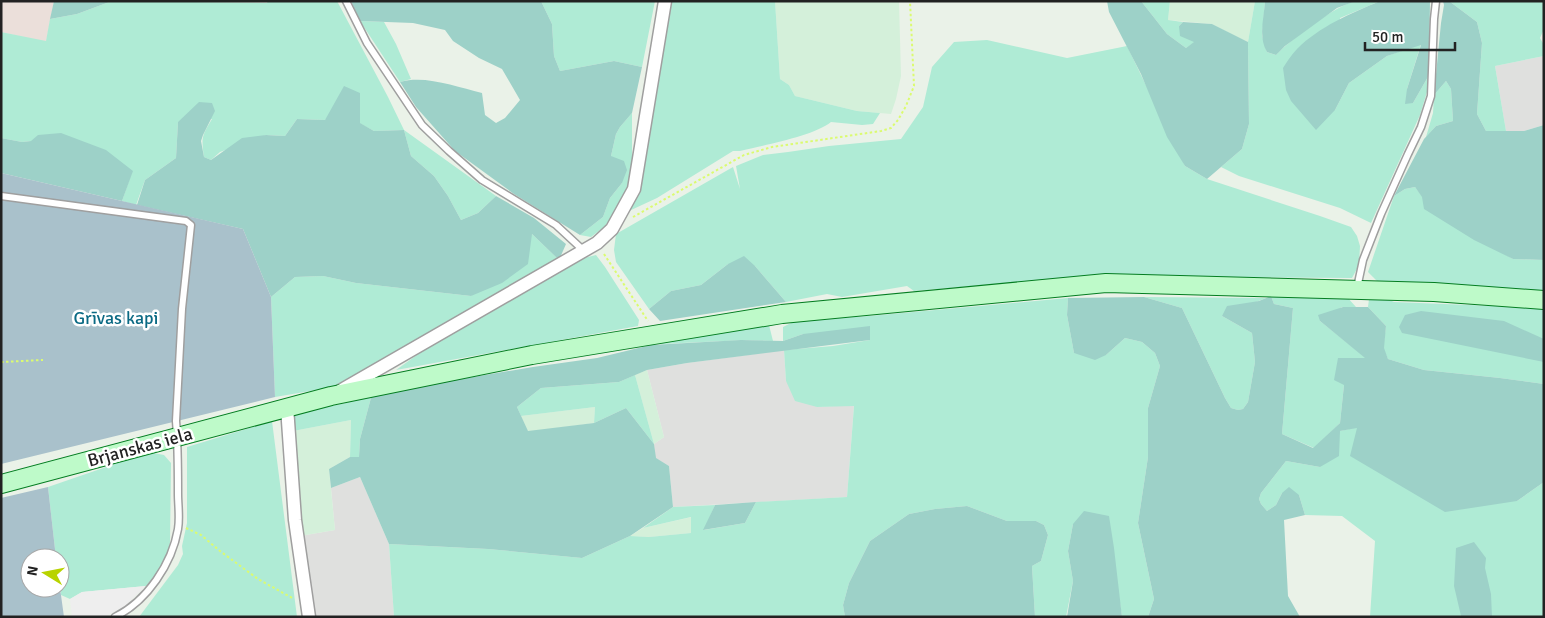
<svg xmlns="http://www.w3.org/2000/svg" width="1545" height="618" font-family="Signika,sans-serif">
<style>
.residential{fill:#dfe0de}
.industrial{fill:#ebdfda}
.farmland{fill:#d4f0da}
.grass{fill:#afebd5}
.forest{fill:#9dd1c8}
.cemetery{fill:#a9c1cb}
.parking{fill:#eee}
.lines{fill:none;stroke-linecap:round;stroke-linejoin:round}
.service-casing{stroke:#9f9f9f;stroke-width:9}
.minor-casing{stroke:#9f9f9f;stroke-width:15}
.secondary-casing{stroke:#047d21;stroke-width:20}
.path{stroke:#dbfb70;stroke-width:2;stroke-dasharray:2.5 2.5;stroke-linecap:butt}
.service{stroke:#fff;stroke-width:6}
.minor{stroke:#fff;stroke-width:12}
.secondary{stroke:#befac9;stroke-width:18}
.labels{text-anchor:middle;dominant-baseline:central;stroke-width:5;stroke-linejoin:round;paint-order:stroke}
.park-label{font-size:18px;fill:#0b6a84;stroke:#fff}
.street-label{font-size:18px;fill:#222;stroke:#fff}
</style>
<rect width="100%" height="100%" fill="#eaf2e8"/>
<path class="residential" d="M1544 56V125L1524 131H1506L1495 66Z
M784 350 786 381 817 407 854 405 847 497 673 507 669 466 655 458 654 444 664 437 647 370 687 363Z
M360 477 389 544 394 617H315L300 536 335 530 331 488Z"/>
<path class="industrial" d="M1 1H54L46 42 1 32Z"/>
<path class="farmland" d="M775 1H899L901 76 896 99 891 114 857 111 795 96 789 85 780 79Z
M1170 1H1255L1248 42 1233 35 1212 24 1168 20Z
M647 370 664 437 654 444 635 375Z
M595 407 594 423 528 432 521 416Z
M351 420 350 457 329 469 335 530 300 536 293 431Z
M692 517 691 533 649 537 630 536 643 528Z"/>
<path class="grass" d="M112 1 267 3 268 1H337L388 97 404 130 496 196 478 213 461 220 448 196 434 176 411 156 404 130 374 131 359 123 360 93 325 120 297 119 285 136 266 135 220 152 211 160 204 157C201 137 202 136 212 119L178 122 176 158 145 180 136 205 122 201 132 172 31 141 22 142 1 138V32L46 41 50 19 77 14Z
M541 1H655L642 67 614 61 560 71 554 56 552 24Z
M669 1H775L780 79 789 85 795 96 857 111 880 113 873 124 862 125 831 122C814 136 764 145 740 151H733L657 198 629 211 640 186Z
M1141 1H1170L1168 20 1183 22 1179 26 1195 42 1186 48 1167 34Z
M1255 1H1265L1262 36 1267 52 1276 55C1290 40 1337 4 1357 1 1364 0 1373 1 1380 1L1340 18 1335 110 1349 83 1387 56 1421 44 1407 89 1413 103 1429 75 1427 92 1420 115 1371 223 1340 208 1239 176 1221 167 1242 149 1249 124 1248 42Z
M1449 1H1544V29L1540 38 1544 45V56L1495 66 1506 131H1486L1477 114 1482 43 1477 22Z
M360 21 384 22 396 44 411 79 400 82Z
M987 40 1067 58 1127 46 1185 166 1207 179 1320 216 1351 227 1357 236 1360 246 1359 265 1352 278 1146 277 1044 280 914 291 907 286 842 297 827 294 786 302 755 266 728 264 701 285 671 291 649 309 616 262 614 250 616 234 733 167 740 189 736 166 763 155 788 152 829 146 901 139 923 107 932 67 954 42Z
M1446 81 1451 89 1453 121 1436 126 1426 137 1433 113 1434 95Z
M632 113V176L628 192 615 214 604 227 591 237 580 235 603 217 610 198 622 183 611 156 616 134 620 127Z
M1415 187 1422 196 1501 252 1513 259 1544 260V294L1401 282 1377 281 1368 272 1394 196 1405 189Z
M532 234 559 260 340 386 275 397 271 297 295 277 323 276 356 283 471 296Z
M596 255 605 267 639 320 638 326 396 370 446 334 584 258Z
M1271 296 1347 297 1356 307H1342L1320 321 1366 358 1344 385 1340 423 1314 448 1282 434 1293 308 1274 304Z
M1144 297 1266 298 1222 316 1252 333 1255 362 1248 402 1243 409 1238 410 1231 408 1225 398 1182 308Z
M1068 298 1067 315 1074 353 1106 355 1125 338 1142 342 1155 353 1160 366 1148 408V457L1138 523 1154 599 1148 617H1122L1120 603 1073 524 1068 551 1073 581 1066 617H1035L1032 566 1041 561 1048 535 1044 525 1036 521H1007L967 506 935 509 909 514 870 541 849 583 843 605 845 617H394L389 544 488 549 582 558 630 536 649 537 691 533V517L643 528 673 507 715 505 704 530 745 523 756 502 847 497 854 406 817 407 795 401 786 381 784 350 833 346 870 340 803 334 783 341V327L795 321 869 316Z
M1385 298 1394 302 1544 308V384L1500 378 1424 370 1388 359 1383 348 1386 326 1368 307 1369 299Z
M769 325 773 341 746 340 661 344 666 338Z
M635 375 654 444 626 408 594 423 595 407 521 416 517 407 541 388 619 382Z
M372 394 360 439 359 457H350L351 420 293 431V417L299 412 346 403Z
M272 421 297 617H139L178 565 183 554 182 546 187 523V447Z
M1358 427 1517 501 1544 482V617H1370L1375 541 1342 516 1305 515 1299 495 1282 493 1276 505 1267 511 1261 504 1259 499 1261 493 1286 461 1320 467 1340 431Z
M153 453 164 455 171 463 170 543 167 561 146 586 82 592 70 599 61 595 60 558H56L48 487 141 455Z"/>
<path class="forest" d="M54 1H112L77 14 50 19Z
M351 1H541L552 24 554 56 560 71 614 61 642 67 632 113 620 127 616 134 611 156 624 161 627 170 622 183 610 198 603 217 580 235 514 194 455 151 416 107 400 82C426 75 456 87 482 93L485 115 496 123 505 118 520 100 502 69 479 58 453 41 445 30 413 23 360 21Z
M1107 1H1141L1167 34 1186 48 1194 42 1180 36 1179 26 1183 22 1212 24 1248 42 1249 124 1242 149 1207 179 1185 166 1167 137 1141 74 1109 12Z
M1265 1H1356L1337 8 1285 46 1276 55 1267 52C1258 37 1264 18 1265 1Z
M1380 1H1430L1429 75 1413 103 1405 104 1407 89 1421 45 1387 56 1349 83 1335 110 1316 130 1291 101 1286 90 1283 68C1287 62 1291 55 1297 49 1320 26 1350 14 1380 1Z
M1443 1H1449L1477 22 1482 43 1477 114 1486 131H1524L1544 125V260L1513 259 1474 240 1424 209 1422 197 1415 187 1405 189 1394 196 1424 139 1436 126 1453 121 1451 89 1446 81 1434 95 1441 23 1444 5Z
M344 86 360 93V123L374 131 404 130 411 156 434 176 448 196 461 220 478 213 496 196 534 218 566 244 559 260 532 234 528 264 502 283 471 296 356 283 323 276 295 277 271 297 243 229 137 205 145 180 176 158 178 122 199 102 212 103 215 111 203 135 201 141 204 157 211 160 242 138 266 135 285 136 297 119 325 120Z
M61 133 106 150 133 171 122 201 1 173V138L22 142 31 141 38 135Z
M744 256 755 266 786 302 660 321 649 309 671 291 701 285 728 264Z
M1271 296 1274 304 1293 308 1282 434 1313 448 1340 423 1344 385 1334 380 1338 358H1365L1320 321 1318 315 1343 307H1368L1386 326 1384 348 1388 359 1424 370 1500 378 1544 384V482L1517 501 1445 512 1350 456 1357 428 1340 431 1339 456 1320 467 1286 461 1261 493 1259 499 1261 504 1267 511 1276 505 1282 493 1289 487 1299 495 1305 515 1284 520 1288 596 1300 617H1148L1154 599 1138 523 1148 457V408L1160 366 1155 353 1142 342 1125 338 1106 355 1095 360 1074 353 1067 315 1068 298 1144 297 1182 308 1225 398 1231 408 1238 410 1243 409 1248 402 1255 362 1252 333 1222 316 1227 306 1259 301Z
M1421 311 1504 321 1544 339V362L1402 333 1399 327 1405 315Z
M870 326V340L687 363 647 370 619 382 541 388 517 407 528 431 594 423 626 408 654 444 656 458 669 466 673 507 630 536 582 558 488 549 389 544 360 477 331 488 329 469 350 457H359L360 439 372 394 533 367 597 358 651 345 741 340 783 341 803 334Z
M756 502 745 523 703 530 715 505Z
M967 506 1007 521H1036L1044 525 1048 535 1041 561 1032 566 1035 617H845L843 605 849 583 870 541 909 514 935 509Z
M1084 511 1109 516 1114 548 1122 617H1067L1073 581 1068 551 1073 524Z
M1474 542 1486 558 1485 568 1491 594 1492 617 1461 616 1454 586 1456 548Z"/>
<path class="cemetery" d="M1 173 243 229 271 297 275 397 1 464Z
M48 487 56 558H30V588H60L64 617H1V498Z"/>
<path class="parking" d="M146 586 125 606 105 617H72L70 599 82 592Z"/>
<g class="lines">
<g class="service-casing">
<path id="service" d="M346 1 367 43 422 125 449 151 482 180 556 225 583 250
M1 196 186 221 191 225 182 309 176 421C178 445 178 470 178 494 178 505 180 518 178 529 172 564 147 601 115 617
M1357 288 1363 260 1381 214 1408 154 1421 127 1431 96 1434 19 1436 1"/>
</g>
<g class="minor-casing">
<path id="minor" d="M340 391 597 243 612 229 634 189 665 1
M287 407 295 520 309 617"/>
</g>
<g class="secondary-casing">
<path id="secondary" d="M1 484 331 396 532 355 782 314 1106 283 1434 292 1544 300"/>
</g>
<path class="path" d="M633 217 744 155 772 147 881 131 891 128 898 120 906 106 914 86 910 1
M604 254 648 321
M1 362 43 360
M186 528 201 535 220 551 258 579 294 599"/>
<use href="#service" class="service"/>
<use href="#minor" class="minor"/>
<use href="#secondary" class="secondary"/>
</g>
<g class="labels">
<g class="park-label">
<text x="116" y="318">Grīvas kapi</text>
</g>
<g class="street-label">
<text transform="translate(140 447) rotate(-15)">Brjanskas iela</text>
</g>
</g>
<rect width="1545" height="618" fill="none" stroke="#222222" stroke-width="5"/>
<g transform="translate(45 573) rotate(280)"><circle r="24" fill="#ffffff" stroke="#a7a7a7"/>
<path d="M0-4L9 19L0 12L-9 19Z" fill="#b8d300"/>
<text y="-8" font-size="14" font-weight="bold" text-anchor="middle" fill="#222222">N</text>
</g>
<path d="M1365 42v8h90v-8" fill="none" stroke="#222222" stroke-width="2.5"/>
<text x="1372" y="42" font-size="15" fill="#222222" stroke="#ffffff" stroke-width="4" paint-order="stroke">50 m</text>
</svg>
